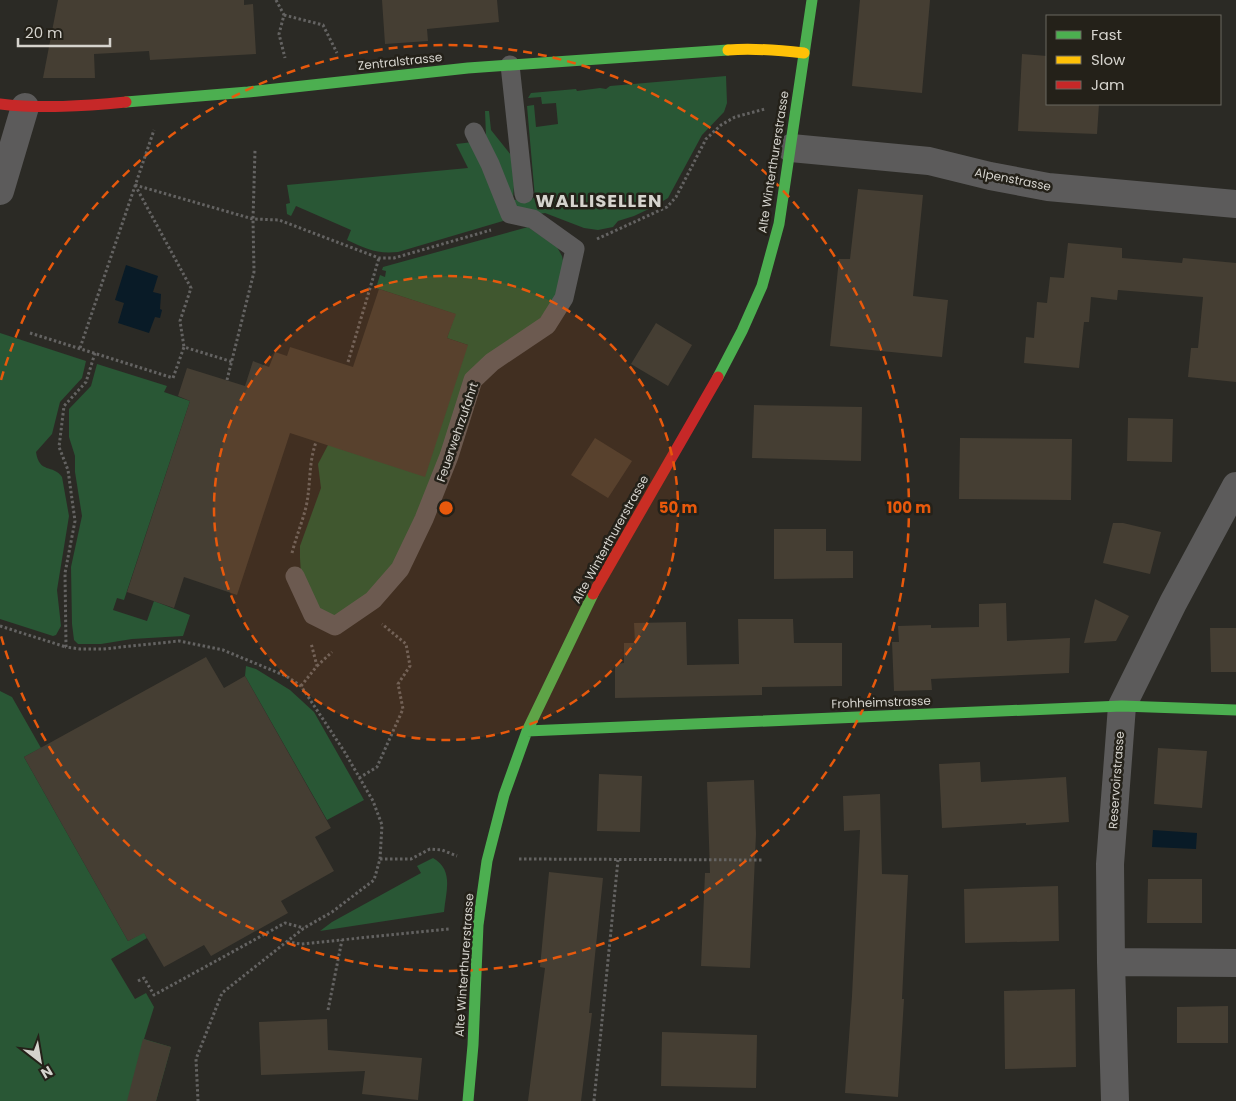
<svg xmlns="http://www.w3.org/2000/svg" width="1236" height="1101" font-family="Poppins,sans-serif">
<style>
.green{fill:#295735}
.water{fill:#091b27}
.building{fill:#453e33}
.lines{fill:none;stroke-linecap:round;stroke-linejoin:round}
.path{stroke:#646362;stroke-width:3;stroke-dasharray:2.5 2.5;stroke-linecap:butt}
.lane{stroke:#5c5b5b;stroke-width:19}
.street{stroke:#5c5b5b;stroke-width:28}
.fast{stroke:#4caf50;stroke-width:11}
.slow{stroke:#ffc107;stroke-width:11}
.jam{stroke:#c62828;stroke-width:11}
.ring{fill:none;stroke:#e8590c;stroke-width:2.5;stroke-dasharray:9 6}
.labels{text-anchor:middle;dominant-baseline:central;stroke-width:5;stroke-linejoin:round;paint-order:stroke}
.street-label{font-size:12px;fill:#d5d3cd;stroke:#242119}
.district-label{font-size:18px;font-weight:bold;letter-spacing:1px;fill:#d5d3cd;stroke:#242119}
.centre{fill:#e8590c;stroke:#242119;stroke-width:2.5}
.ring-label{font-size:15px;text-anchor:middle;font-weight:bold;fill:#e8590c;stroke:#242119;stroke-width:5;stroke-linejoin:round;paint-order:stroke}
</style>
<rect width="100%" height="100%" fill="#2b2a25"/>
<path class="green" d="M726 76 727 103 724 112 702 135 668 198 653 207 634 216 618 221 613 227 598 230 584 228 545 213 533 215 503 221 398 252C375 254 367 249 347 240L351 230 296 206 291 216 287 214 286 204 290 203 287 185 468 168 456 144 482 141 486 136 485 111H489L491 130 511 155 514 185 513 200 535 198 527 106 534 105 536 127 558 124 556 103 542 104 541 97 528 98 531 93 576 89 577 91 600 88 606 89 610 86Z
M528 227 557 247 562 256 564 265 556 297 539 320 475 367 406 548 364 600 333 616 319 609 301 574 300 558V546L321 488 318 464 328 445 468 345 447 338 455 314 376 288 380 275 385 277 386 271 382 270 383 267Z
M0 333 86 361 82 378 60 402 52 434 36 452C39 474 53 464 62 477L69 516 57 590 61 626 56 635 53 636 0 619Z
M97 364 167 386 164 392 190 401 124 600 117 598 113 610 147 621 154 601 190 615 183 636 132 639 101 644H78L74 640 72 624 71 567 82 516 75 472V456L69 437V409L91 386Z
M246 666 256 669 290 690 314 712 364 800 327 820 245 676Z
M0 691 12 697 41 748 24 757 128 941 144 932 147 938 111 959 135 999 146 993 154 1007 144 1039 171 1047 156 1101H0Z
M433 858C454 870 446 891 444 912L320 931 332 922 421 873 417 866Z"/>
<path class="water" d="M126 265 158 276 153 292 161 294 160 309 162 310 160 318 155 317 149 333 118 323 124 303 115 300Z
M1153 830 1197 833 1196 849 1152 847Z"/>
<path class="building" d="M58 0H244V5L253 4 256 54 150 60 149 51 94 54 95 78H43Z
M382 0H497L499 22 427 29 428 41 385 44Z
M860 0H930L922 93 852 86Z
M1022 54 1047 56V104H1099L1097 134 1018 131Z
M858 189 923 195 913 296 948 300 942 357 830 346 839 259H850Z
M1068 243 1122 248V258L1182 263 1183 258 1236 263V382L1188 377 1191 348H1198L1203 297 1118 290 1117 300 1091 297 1089 322H1084L1079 368 1024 363 1026 337 1034 338 1037 302 1047 303 1050 277 1064 278Z
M379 289 456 314 447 338 468 345 425 477 290 433 237 595 184 577 174 608 127 592 190 401 178 396 187 368 245 386 253 361 269 367 275 352 287 356 290 347 353 367Z
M656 323 692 345 668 386 631 364Z
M754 405 862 407 861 461 752 458Z
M1128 418 1173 419 1172 462 1127 461Z
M595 438 632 461 608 498 571 475Z
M960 438 1072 439 1071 500 959 499Z
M1113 523H1123L1161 532 1150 574 1103 563Z
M774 529H826V551H853V578L774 579Z
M1095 599 1129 616 1116 641 1084 643Z
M1006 603 1007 641 1070 638 1069 673 931 679 932 690 894 691 892 642H899L898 626 931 625V628L979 627V604Z
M738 619H793L794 643H842V686L762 687V695L615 698V664L624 663V643H635L634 623 686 622 687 665 739 664Z
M1210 628H1236V672H1211Z
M206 657 224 688 245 676 331 828 315 837 334 871 281 901 288 913 211 956 204 945 164 967 144 933 128 941 24 757Z
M1158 748 1207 751 1202 808 1154 804Z
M980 762 981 782 1066 777 1069 822 1026 825V823L942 828 939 764Z
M599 774 642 776 640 832 597 831Z
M754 780 756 834 750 968 701 966 705 873H710L707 782Z
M880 794 882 874 908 875 902 999H904L898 1097 845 1093 852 996 860 830 844 831 843 796Z
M549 872 603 878 589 1013H592L581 1101H528L545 968 540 967Z
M1148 879H1202V923H1147Z
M1058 886 1059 941 965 943 964 889Z
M1075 989 1076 1067 1005 1069 1004 991Z
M1228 1006V1043H1177V1007Z
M327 1019 328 1050 422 1058 418 1100 362 1094 365 1071 261 1075 259 1022Z
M662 1032 757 1035 756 1088 661 1086Z
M143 1039 171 1047 156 1101H127Z"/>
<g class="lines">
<path class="path" d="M276 0 284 15 279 34 285 58
M284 15 323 25 337 53
M135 185 253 219 279 220 379 258H394L491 230
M135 185 191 288 180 321 184 347
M597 239 667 207 676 197 706 139 721 125 735 117 765 109
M30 333 173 378 184 347 233 362
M80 348 154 130
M95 353 86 382 64 406 59 447 68 470 75 521 65 573 66 647 80 649H103L179 641 223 650 286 676 301 686 344 751 373 801 382 825 380 859 374 880 332 912 304 928 222 993 196 1059 198 1101
M348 362 379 258
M227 380 254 272 253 219 255 150
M292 553C296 537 302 523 306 507 311 485 308 465 316 442
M0 626 66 647
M317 666 332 652
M301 686 317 666 311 643
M359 778 377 767 403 709 398 684 410 666 406 644 382 624
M380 859H411L430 849 442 850 457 856
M519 859 764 860
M287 942 301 944 449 929
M138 981 144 978 154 995 285 923 304 928
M328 1010 342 940
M594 1101 618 860"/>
<path class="lane" d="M510 65 524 194
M295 576 313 615 335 626 373 600 400 569 424 519 449 456 473 380 492 362 547 325 564 298 575 249 533 219 510 214 490 164 474 132"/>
<path class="street" d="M791 148 929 161 990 176 1048 187 1236 204
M0 191 25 107
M1111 962 1236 963
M1115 1101 1111 962 1110 864 1122 706 1173 603 1236 486"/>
<path class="fast" d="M126 102 248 92 468 68 728 50
M718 377 742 331 762 286 779 224 812 0
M527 731 1122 706 1236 710
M468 1101 473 1045 478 925 487 861 504 795 527 731 593 594"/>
<path class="slow" d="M728 50C754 48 778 50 804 53"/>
<path class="jam" d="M0 104C42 109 84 106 126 102
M593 594 718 377"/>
</g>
<circle cx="446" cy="508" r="232" fill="#e8590c" fill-opacity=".12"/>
<g class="ring">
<circle cx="446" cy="508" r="232"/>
<path d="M1 380A463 463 0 1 1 1 636"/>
</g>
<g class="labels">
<g class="street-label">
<text transform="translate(400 61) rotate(-6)">Zentralstrasse</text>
<text transform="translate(773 162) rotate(-81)">Alte Winterthurerstrasse</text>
<text transform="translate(1013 179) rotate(11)">Alpenstrasse</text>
<text transform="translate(457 432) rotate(-71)">Feuerwehrzufahrt</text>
<text transform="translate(610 539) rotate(-61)">Alte Winterthurerstrasse</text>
<text transform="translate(881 702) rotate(-2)">Frohheimstrasse</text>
<text transform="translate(1116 780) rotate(-86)">Reservoirstrasse</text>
<text transform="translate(464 965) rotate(-86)">Alte Winterthurerstrasse</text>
</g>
<g class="district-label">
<text x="599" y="200">WALLISELLEN</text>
</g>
</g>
<circle cx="446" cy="508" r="8" class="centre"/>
<g class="ring-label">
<text x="678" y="513">50 m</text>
<text x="909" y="513">100 m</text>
</g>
<rect x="1046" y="15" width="175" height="90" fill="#242119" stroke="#6b6861"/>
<rect x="1056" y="31" width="25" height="8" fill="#4caf50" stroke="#6b6861"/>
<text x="1091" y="40" font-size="15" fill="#d5d3cd">Fast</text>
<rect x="1056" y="56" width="25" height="8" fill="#ffc107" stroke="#6b6861"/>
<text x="1091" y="65" font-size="15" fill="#d5d3cd">Slow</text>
<rect x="1056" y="81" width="25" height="8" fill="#c62828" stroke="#6b6861"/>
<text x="1091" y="90" font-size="15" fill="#d5d3cd">Jam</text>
<g transform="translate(40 1061) rotate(149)" stroke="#242119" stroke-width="4" paint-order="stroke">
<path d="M0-4L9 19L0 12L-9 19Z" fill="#d5d3cd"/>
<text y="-8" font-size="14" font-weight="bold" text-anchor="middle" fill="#d5d3cd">N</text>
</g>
<path d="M18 38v8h92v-8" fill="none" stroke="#d5d3cd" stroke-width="2.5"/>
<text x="25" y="38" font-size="15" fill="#d5d3cd" stroke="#242119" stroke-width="4" paint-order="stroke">20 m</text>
</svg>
